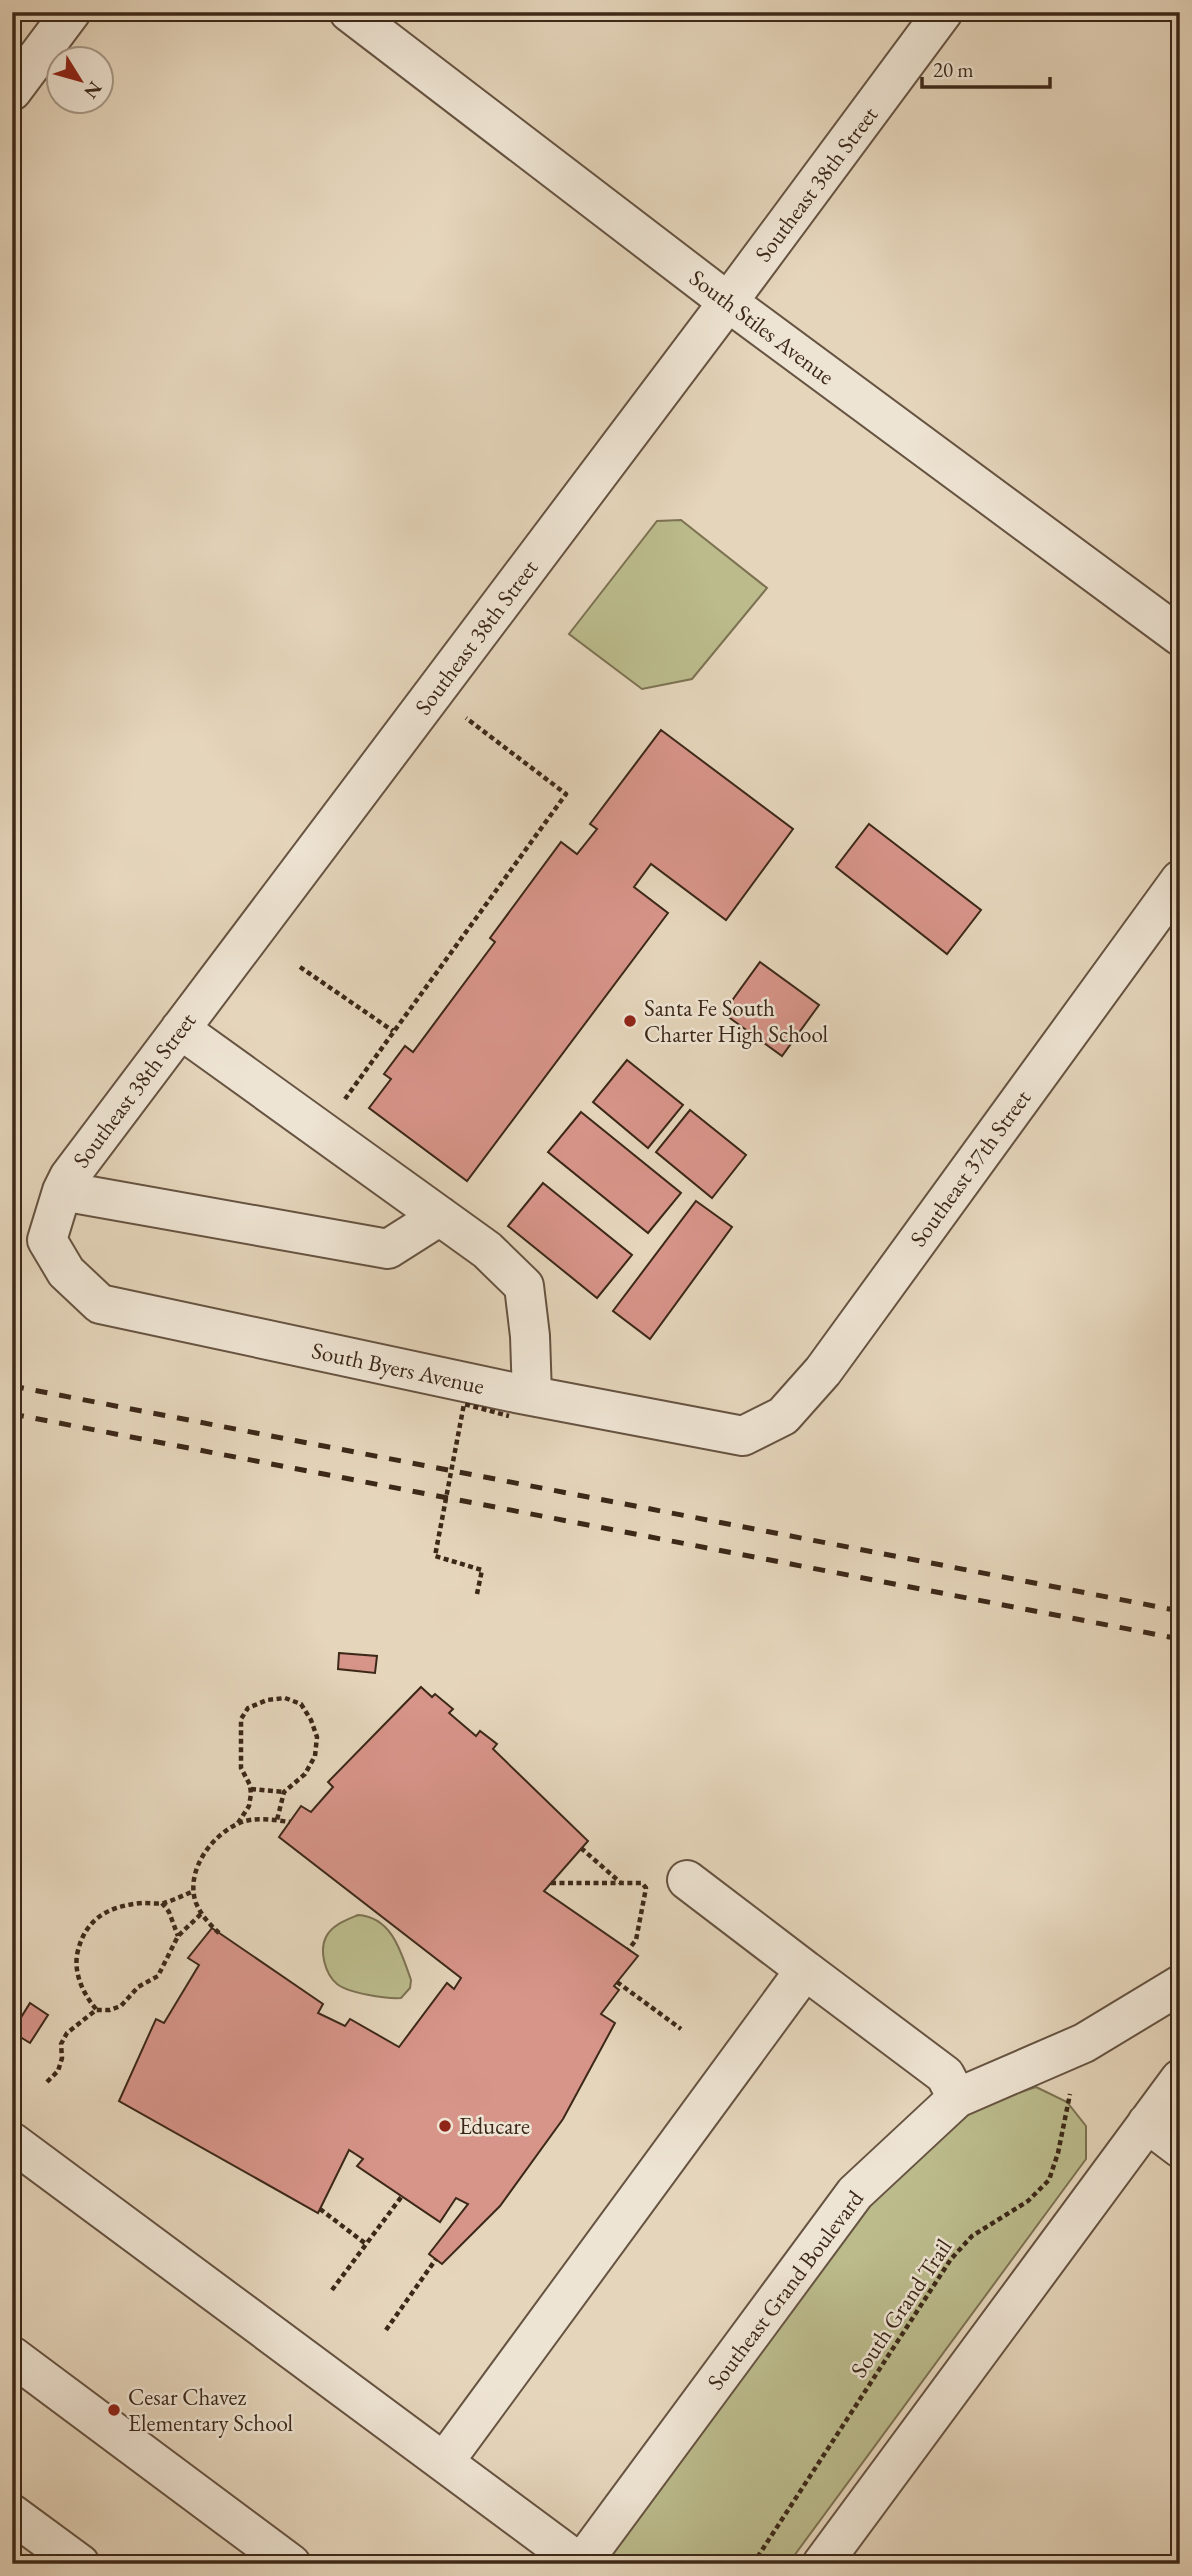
<svg xmlns="http://www.w3.org/2000/svg" width="1192" height="2576" font-family="'EB Garamond',serif">
<style>
.green{fill:#bbbb8c;stroke:#7c7252;stroke-width:2}
.building{fill:#d79489;stroke:#3c2818;stroke-width:2}
.lines{fill:none;stroke-linecap:round;stroke-linejoin:round}
.minor-casing{stroke:#665341;stroke-width:42}
.path{stroke:#3c2818;stroke-width:4.5;stroke-dasharray:5 3.5;stroke-linecap:butt}
.minor{stroke:#eee4d3;stroke-width:38}
.rail{stroke:#3c2818;stroke-width:5;stroke-dasharray:12 12;stroke-linecap:butt}
.path-bridge{stroke:#3c2818;stroke-width:4.5;stroke-dasharray:5 3.5;stroke-linecap:butt}
.poi-dot{fill:#8f2418;stroke:#eee4d3;stroke-width:2.5}
.labels{text-anchor:middle;dominant-baseline:central;stroke-width:5;stroke-linejoin:round;paint-order:stroke}
.street-label{font-size:23px;fill:#3c2818;stroke:#eee4d3}
.poi-label{font-size:23px;fill:#3c2818;stroke:#eee4d3;text-anchor:start}
</style>
<rect width="100%" height="100%" fill="#e5d5bb"/>
<filter id="stains"><feTurbulence type="fractalNoise" baseFrequency=".00286" numOctaves="4"/><feColorMatrix values="0 0 0 0 .2 0 0 0 0 .09 0 0 0 0 .02 0 0 0 .5 -.17"/></filter>
<radialGradient id="worn" r=".72"><stop offset=".6" stop-color="#630" stop-opacity="0"/><stop offset="1" stop-color="#630" stop-opacity=".3"/></radialGradient>
<path class="green" d="M681 520 767 588 692 679 642 689 569 634 657 521Z
M358 1915C392 1917 401 1952 411 1980L410 1988 401 1998C386 1999 348 1993 337 1984 325 1974 319 1951 326 1937 332 1925 346 1920 358 1915Z
M1036 2087 1067 2102 1086 2126V2159L788 2564H605L875 2198 969 2114 1006 2097Z"/>
<path class="building" d="M661 730 793 829 726 920 651 864 634 887 668 913 467 1181 369 1108 391 1079 384 1074 405 1046 413 1052 495 942 490 938 561 842 577 854 597 829 590 824Z
M869 824 981 910 947 954 836 867Z
M760 962 819 1005 782 1056 723 1013Z
M627 1060 683 1105 648 1148 593 1102Z
M690 1110 746 1155 712 1198 656 1152Z
M581 1112 681 1193 648 1233 548 1152Z
M543 1183 632 1255 597 1298 508 1226Z
M696 1201 732 1227 650 1339 613 1311Z
M339 1653 377 1656 375 1673 338 1669Z
M421 1687 432 1697 435 1694 453 1709 449 1713 476 1736 480 1731 497 1744 493 1749 588 1841 544 1891 638 1956 614 1986 619 1990 601 2014 615 2023 563 2119 500 2206 442 2264 429 2254 468 2204 456 2198 440 2222 357 2166 363 2159 349 2150 318 2213 119 2101 156 2019 164 2023 199 1965 188 1958 212 1928 323 2004 318 2013 345 2026 350 2019 399 2047 447 1983 454 1989 461 1978 279 1837 301 1806 311 1812 333 1787 328 1782Z
M30 2003 48 2015 30 2043 12 2032Z"/>
<g class="lines">
<g class="minor-casing">
<path id="minor" d="M349 12 728 302 1180 636
M943 12 728 302 69 1177 62 1191 47 1240 66 1272 100 1304 516 1393 743 1436 783 1416 823 1371 1180 880
M12 91 71 12
M180 1029 487 1250 524 1286 530 1336 532 1395
M62 1191 388 1249 440 1216
M687 1880 805 1970
M1147 2123 1180 2148
M12 2142 581 2564 855 2193 957 2098 1084 2043 1180 1985
M12 2356 291 2564
M444 2462 805 1970 945 2075 957 2098
M12 2514 80 2564
M822 2564 1180 2079"/>
</g>
<path class="path" d="M300 967 393 1031
M345 1099 566 794 466 718
M251 1789 284 1792
M238 1823 249 1806 251 1794 250 1785 241 1768V1719L248 1708 267 1700 285 1698 301 1704 311 1720 317 1737 315 1756 305 1774 284 1792 277 1820
M581 1848 621 1883H642L646 1888 636 1940 628 1950
M551 1883H620
M162 1903 169 1912 178 1936
M219 1933C210 1925 201 1915 196 1903 185 1872 210 1837 237 1824 253 1816 274 1820 290 1822
M617 1982 681 2029
M96 2009C84 1995 74 1975 77 1955 84 1919 108 1906 142 1903 149 1903 157 1904 164 1903 174 1900 184 1895 194 1891
M47 2082 58 2071 62 2058 61 2044 67 2033 96 2010H110L121 2006 138 1987 158 1976 178 1936 202 1913
M320 2209 366 2244
M332 2290 402 2196
M386 2330 436 2259
M753 2564 951 2259 972 2236 1028 2201 1049 2180 1058 2153 1070 2094"/>
<use href="#minor" class="minor"/>
<path class="rail" d="M12 1386 1180 1611
M12 1414 1180 1639"/>
<path class="path-bridge" d="M477 1594 482 1570 435 1556 464 1404 509 1416"/>
</g>
<g class="poi-dot">
<circle cx="630" cy="1021" r="7"/>
<circle cx="445" cy="2126" r="7"/>
<circle cx="114" cy="2410" r="7"/>
</g>
<g class="labels">
<g class="street-label">
<text transform="translate(816 184) rotate(-53)">Southeast 38th Street</text>
<text transform="translate(762 327) rotate(37)">South Stiles Avenue</text>
<text transform="translate(476 637) rotate(-53)">Southeast 38th Street</text>
<text transform="translate(134 1090) rotate(-53)">Southeast 38th Street</text>
<text transform="translate(970 1168) rotate(-54)">Southeast 37th Street</text>
<text transform="translate(398 1368) rotate(12)">South Byers Avenue</text>
<text transform="translate(785 2290) rotate(-53)">Southeast Grand Boulevard</text>
<text transform="translate(901 2308) rotate(-56)">South Grand Trail</text>
</g>
<g class="poi-label">
<text x="644" y="1008">Santa Fe South<tspan x="644" dy="26">Charter High School</tspan></text>
<text x="459" y="2126">Educare</text>
<text x="128" y="2397">Cesar Chavez<tspan x="128" dy="26">Elementary School</tspan></text>
</g>
</g>
<rect width="1192" height="2576" fill="none" stroke="#e5d5bb" stroke-width="42"/>
<rect x="14" y="14" width="1164" height="2548" fill="none" stroke="#3c2818" stroke-width="3.5"/>
<rect x="21" y="21" width="1150" height="2534" fill="none" stroke="#3c2818" stroke-width="2"/>
<g transform="translate(80 80) rotate(127)"><circle r="33" fill="#eee4d3" stroke="#a79988" stroke-width="2"/>
<path d="M0-5L12 26L0 18L-12 26Z" fill="#8f2418"/>
<text y="-10" font-size="19" font-weight="bold" text-anchor="middle" fill="#3c2818">N</text>
</g>
<path d="M922 77v10h128v-10" fill="none" stroke="#3c2818" stroke-width="3.5"/>
<text x="933" y="77" font-size="21" fill="#3c2818" stroke="#eee4d3" stroke-width="5" paint-order="stroke">20 m</text>
<rect width="100%" height="100%" filter="url(#stains)"/>
<rect width="100%" height="100%" fill="url(#worn)"/>
</svg>
